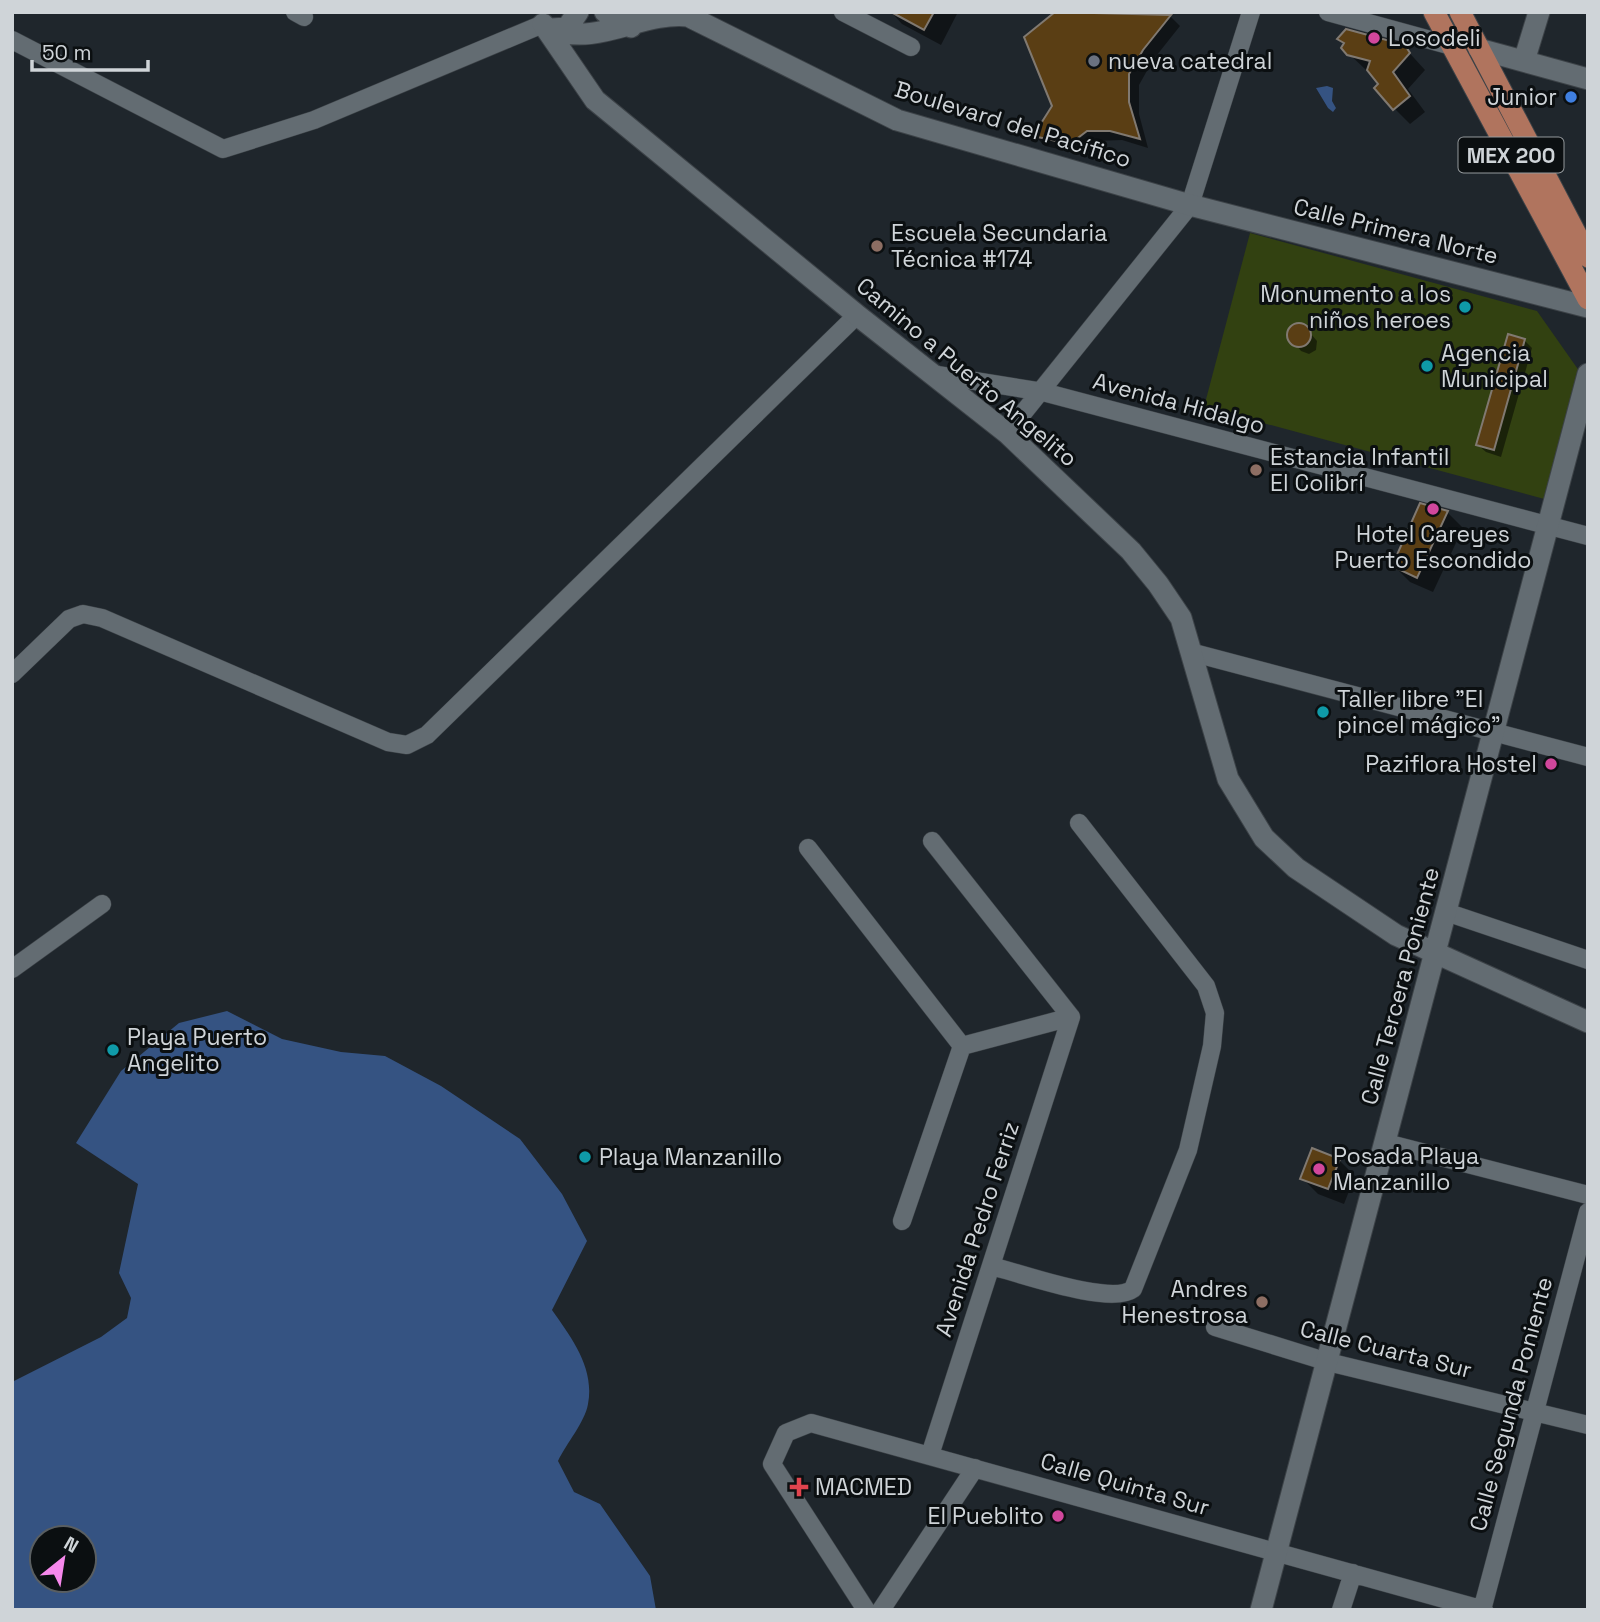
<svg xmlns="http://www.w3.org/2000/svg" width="1600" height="1622" font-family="'Space Grotesk',sans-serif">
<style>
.green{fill:#324111}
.water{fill:#355382;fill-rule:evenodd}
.shadow{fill:#0007}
.building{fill:#5a3e14;stroke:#807971;stroke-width:2}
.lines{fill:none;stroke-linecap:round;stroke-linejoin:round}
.minor-casing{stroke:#3c4247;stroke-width:19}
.tertiary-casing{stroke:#3c4247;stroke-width:23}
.trunk-casing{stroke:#3c4247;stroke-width:23}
.minor{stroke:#636c72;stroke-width:18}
.tertiary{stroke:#636c72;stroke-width:21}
.trunk{stroke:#b0745e;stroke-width:21}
.hotel-dot{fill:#d1479c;stroke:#0b0f11;stroke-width:2.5}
.worship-dot{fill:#6b7280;stroke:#0b0f11;stroke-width:2.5}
.shop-dot{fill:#3f7fe0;stroke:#0b0f11;stroke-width:2.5}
.education-dot{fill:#8d6e63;stroke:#0b0f11;stroke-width:2.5}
.culture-dot{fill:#0f9aa8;stroke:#0b0f11;stroke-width:2.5}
.health-dot{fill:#e0444e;stroke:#0b0f11;stroke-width:2.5}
.labels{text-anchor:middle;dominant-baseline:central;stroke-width:6;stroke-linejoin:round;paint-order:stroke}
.shield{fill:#0b0f11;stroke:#94999c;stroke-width:2}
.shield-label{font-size:21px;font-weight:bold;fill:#cfd4d8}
.poi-label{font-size:23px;fill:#cfd4d8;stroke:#0b0f11;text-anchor:start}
.street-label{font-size:23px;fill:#cfd4d8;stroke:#0b0f11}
</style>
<rect width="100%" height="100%" fill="#1f262c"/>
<path class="green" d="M1250 233 1537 311 1582 375 1548 500 1204 407Z"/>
<path class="water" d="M1327 86 1333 88 1332 101 1336 108 1333 112 1328 108 1316 88Z
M227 1011 282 1039 341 1052 385 1056 441 1086 520 1139 562 1194 587 1241 552 1310C571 1337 595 1368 588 1404 585 1422 566 1444 558 1461L574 1492 600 1504 650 1576 656 1610H12V1382L101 1337 127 1318 131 1298 119 1273 138 1184 76 1143 121 1071 179 1023ZM42 1538H84V1580H42Z"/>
<path class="shadow" d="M891 12H958L941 45 902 24Z
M1058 12H1157L1170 16 1180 26 1153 60 1139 85V114L1148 148 1122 140 1097 141 1081 154 1045 146 1035 136 1054 106Z
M1340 39 1404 47 1425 70 1408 89 1425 112 1410 124 1394 108 1381 84 1348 53Z
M1299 325 1305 327 1317 341 1316 350 1309 354 1301 351 1289 336 1291 330Z
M1524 340 1532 348 1501 457 1486 452 1478 445Z
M1447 512 1463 528 1433 592 1410 582 1394 566Z
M1339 1160 1355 1176 1344 1204 1318 1194 1302 1178Z"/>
<path class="building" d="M891 12H934L924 30Z
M1055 12 1171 15 1143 50 1129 74V102L1140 139 1110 131H1087L1070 144 1033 136 1052 106 1024 37Z
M1346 29 1405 45 1410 53 1393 72 1410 96 1393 110 1374 88 1378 84 1367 70 1370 61 1347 55 1341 48 1344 43 1337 39Z
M1287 335a12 12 0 1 1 24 0a12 12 0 1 1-24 0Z
M1508 334 1525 339 1494 450 1476 445Z
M1420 503 1448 511 1417 578 1392 566Z
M1312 1148 1340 1159 1328 1189 1300 1179Z"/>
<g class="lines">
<g class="minor-casing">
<path id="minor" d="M295 12 304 17
M843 12 911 47
M1328 12 1452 46
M12 40 223 149 314 120 543 24
M931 374 1043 392 1588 536
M1007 433 1190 205 1251 12
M1194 653 1588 757
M12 674 69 619 83 614 102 618 388 742 407 745 427 735 857 315
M932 841 1071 1017
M808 848 962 1046
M1446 912 1588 960
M12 969 102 904
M962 1046 1071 1017
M1386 1143 1588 1195
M902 1221 962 1046
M991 1266C1020 1273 1111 1306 1133 1289L1188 1150 1212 1046 1215 1013 1206 986 1079 823
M1215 1327 1328 1362 1588 1425
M930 1455 1071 1017
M866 1610 772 1464 786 1433 811 1423 1484 1610
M881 1610 975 1468
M1341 1610 1353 1573
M1482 1610 1588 1212"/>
</g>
<g class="tertiary-casing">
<path id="tertiary" d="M605 12 631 27
M543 24 595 100 857 315 1007 433 1131 551 1158 584 1181 618 1228 779 1264 838 1296 868 1396 935 1588 1022
M551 29C598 47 642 11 688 16L897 120 1190 205 1588 307
M551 29 567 28 578 12
M1479 49 1588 79
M1524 61 1539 12
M1261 1610 1588 374"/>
</g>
<g class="trunk-casing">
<path id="trunk" d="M1434 12 1588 299
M1460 12 1588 257"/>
</g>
<use href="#minor" class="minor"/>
<use href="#tertiary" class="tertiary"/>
<use href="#trunk" class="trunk"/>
</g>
<g class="hotel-dot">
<circle cx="1374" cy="38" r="7"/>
<circle cx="1433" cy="509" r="7"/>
<circle cx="1551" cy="764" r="7"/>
<circle cx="1319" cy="1169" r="7"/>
<circle cx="1058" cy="1516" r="7"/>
</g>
<circle class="worship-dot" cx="1094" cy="61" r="7"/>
<circle class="shop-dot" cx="1571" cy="97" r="7"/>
<g class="education-dot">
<circle cx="877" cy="246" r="7"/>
<circle cx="1256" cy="470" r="7"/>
<circle cx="1262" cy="1302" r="7"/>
</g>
<g class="culture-dot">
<circle cx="1465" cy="307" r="7"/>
<circle cx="1427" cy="366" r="7"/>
<circle cx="1323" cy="712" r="7"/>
<circle cx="113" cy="1050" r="7"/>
<circle cx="585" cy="1157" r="7"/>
</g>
<path class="health-dot" d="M795.5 1476.5h7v7h7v7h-7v7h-7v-7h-7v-7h7z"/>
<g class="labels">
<rect class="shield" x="1458.5" y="137.5" width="105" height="35" rx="5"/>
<g class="shield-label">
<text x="1511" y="155">MEX 200</text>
</g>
<g class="poi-label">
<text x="1388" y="38">Losodeli</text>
<text x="1108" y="61">nueva catedral</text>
<text x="1557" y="97" text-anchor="end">Junior</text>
<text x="891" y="233">Escuela Secundaria<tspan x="891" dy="26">Técnica #174</tspan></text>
<text x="1451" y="294" text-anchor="end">Monumento a los<tspan x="1451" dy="26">niños heroes</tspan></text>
<text x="1441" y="353">Agencia<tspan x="1441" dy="26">Municipal</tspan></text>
<text x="1270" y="457">Estancia Infantil<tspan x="1270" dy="26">El Colibrí</tspan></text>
<text x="1433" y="534" text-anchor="middle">Hotel Careyes<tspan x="1433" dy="26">Puerto Escondido</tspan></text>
<text x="1337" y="699">Taller libre "El<tspan x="1337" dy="26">pincel mágico"</tspan></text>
<text x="1537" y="764" text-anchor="end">Paziflora Hostel</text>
<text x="127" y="1037">Playa Puerto<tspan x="127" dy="26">Angelito</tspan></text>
<text x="1333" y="1156">Posada Playa<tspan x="1333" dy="26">Manzanillo</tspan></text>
<text x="599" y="1157">Playa Manzanillo</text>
<text x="1248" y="1289" text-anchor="end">Andres<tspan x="1248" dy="26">Henestrosa</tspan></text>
<text x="815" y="1487">MACMED</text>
<text x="1044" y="1516" text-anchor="end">El Pueblito</text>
</g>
<g class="street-label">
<text transform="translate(1013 124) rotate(17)">Boulevard del Pacífico</text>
<text transform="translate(1396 231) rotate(14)">Calle Primera Norte</text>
<text transform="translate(967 372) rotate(40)">Camino a Puerto Angelito</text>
<text transform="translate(1179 403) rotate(15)">Avenida Hidalgo</text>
<text transform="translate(1400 986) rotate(-75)">Calle Tercera Poniente</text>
<text transform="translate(977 1229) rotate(-72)">Avenida Pedro Ferriz</text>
<text transform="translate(1386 1349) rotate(14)">Calle Cuarta Sur</text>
<text transform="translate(1511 1404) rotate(-75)">Calle Segunda Poniente</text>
<text transform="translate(1125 1484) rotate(16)">Calle Quinta Sur</text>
</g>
</g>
<rect width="1600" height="1622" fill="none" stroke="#cfd4d8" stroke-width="28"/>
<g transform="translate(63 1559) rotate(30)"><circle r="33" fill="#0b0f11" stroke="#595e61" stroke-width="2"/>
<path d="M0-5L12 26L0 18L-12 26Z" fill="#f788ec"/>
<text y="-10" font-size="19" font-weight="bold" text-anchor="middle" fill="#cfd4d8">N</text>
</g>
<path d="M32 60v10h116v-10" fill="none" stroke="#cfd4d8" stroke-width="3.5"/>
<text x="42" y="60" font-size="21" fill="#cfd4d8" stroke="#0b0f11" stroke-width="5" paint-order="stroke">50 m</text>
</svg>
